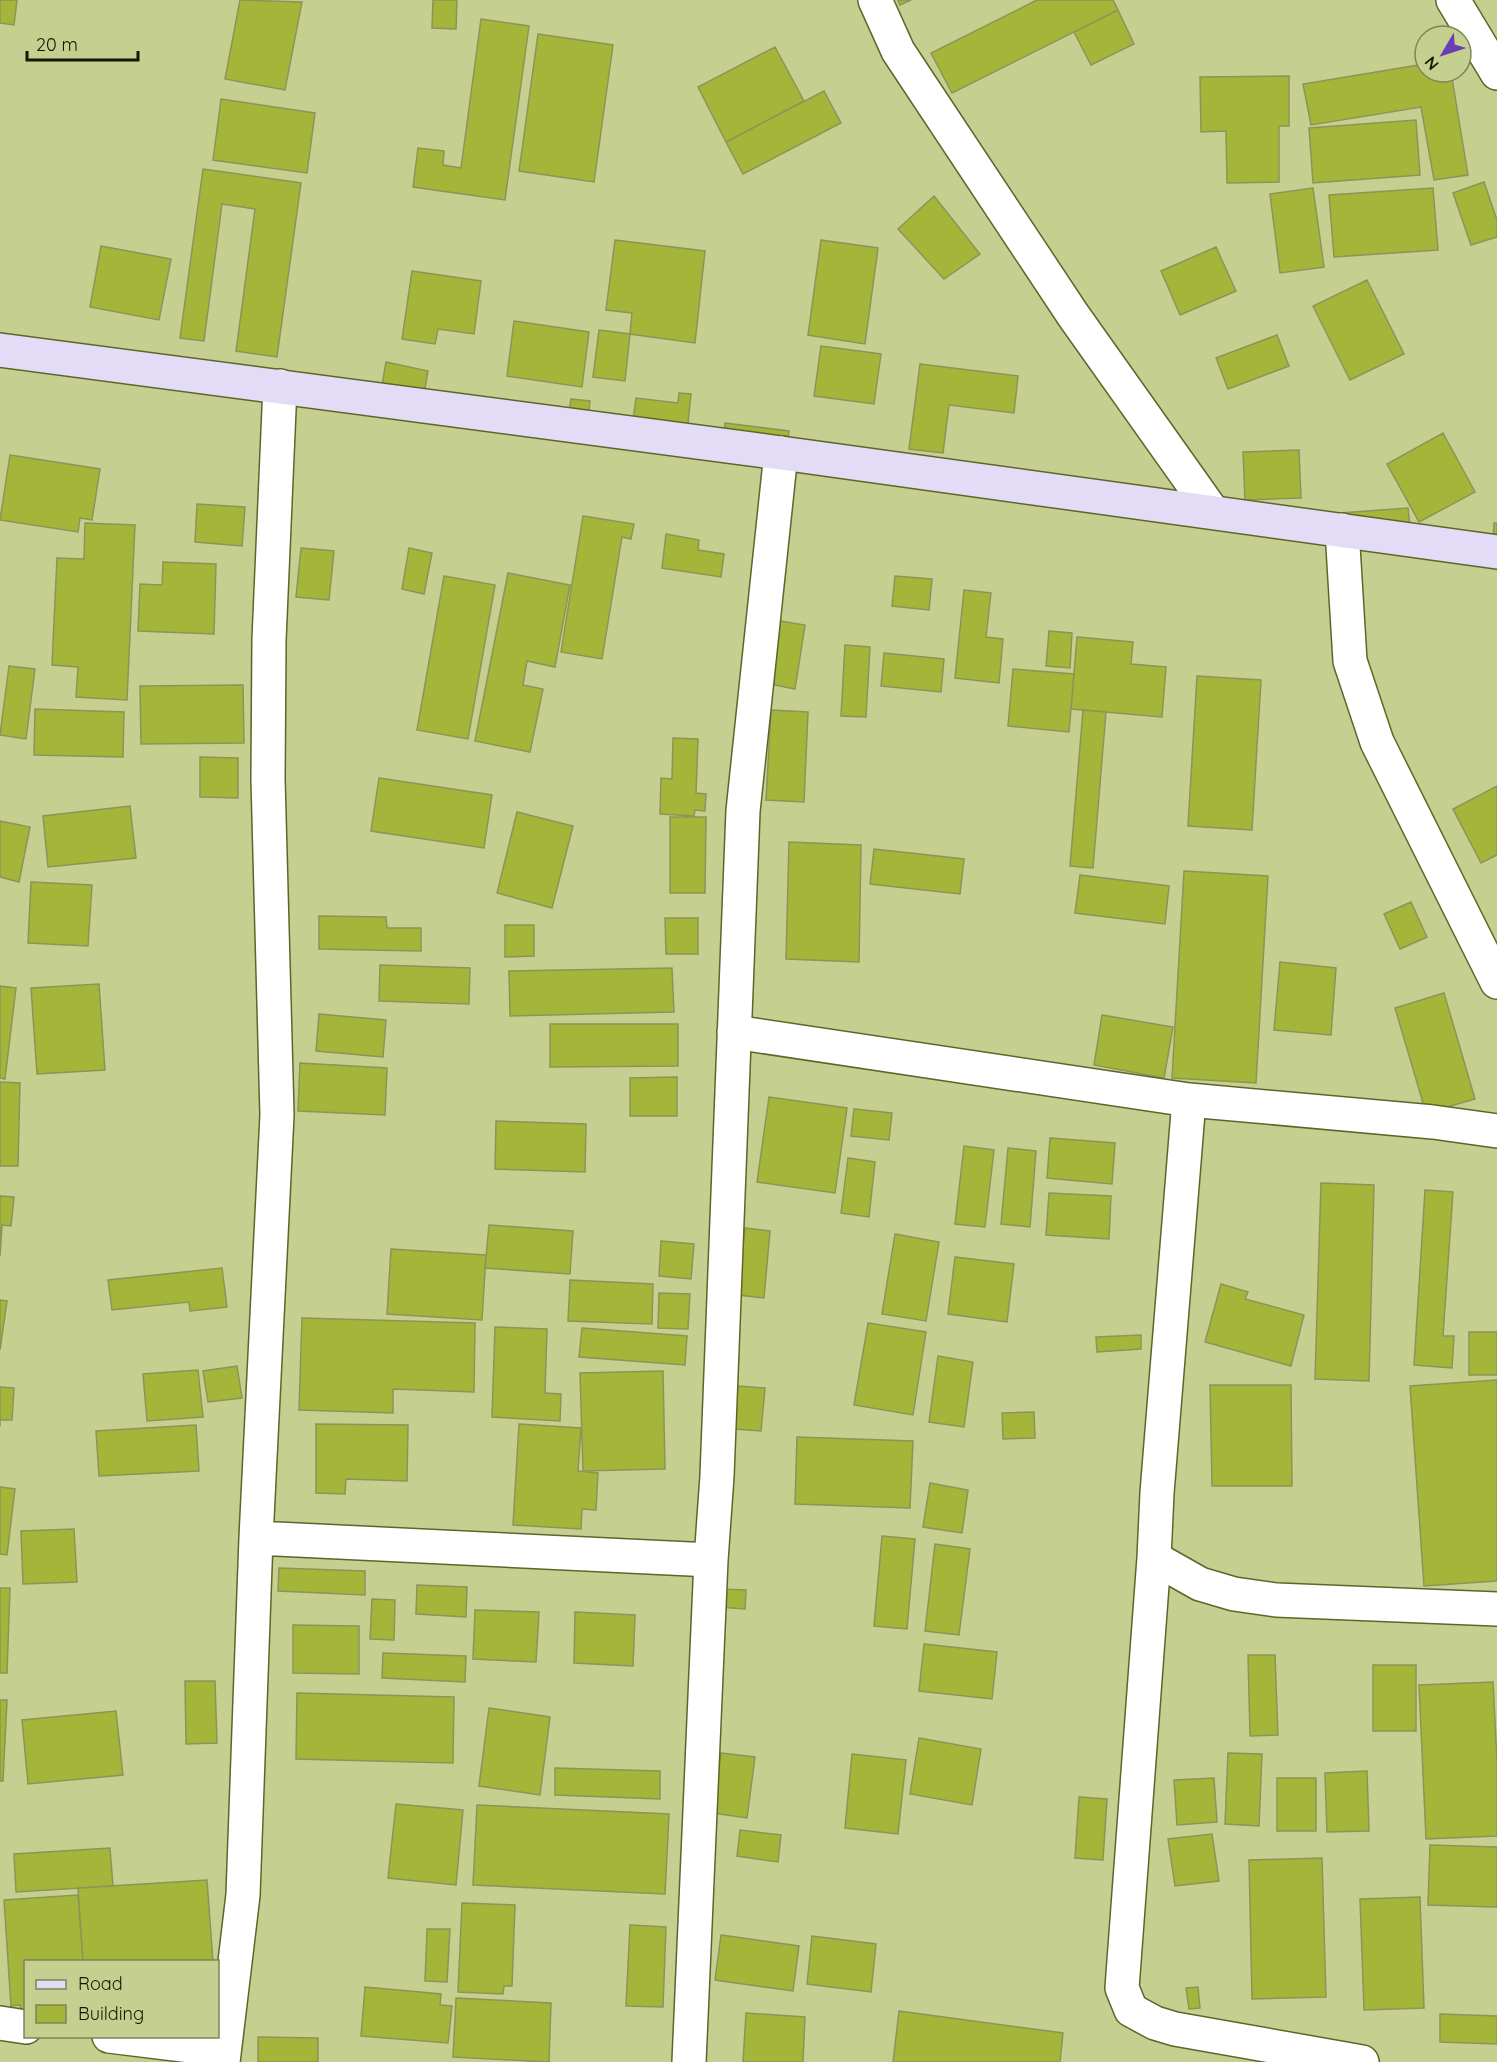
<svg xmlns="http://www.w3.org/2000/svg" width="1497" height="2062" font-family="Quicksand,sans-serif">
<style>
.building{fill:#a5b53a;stroke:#8b9557;stroke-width:1.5}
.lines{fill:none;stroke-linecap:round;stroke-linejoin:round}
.street-casing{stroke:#5d6629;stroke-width:36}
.secondary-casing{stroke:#5d6629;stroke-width:36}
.street{stroke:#fff;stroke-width:33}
.secondary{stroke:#e4dcf6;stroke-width:33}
</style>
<rect width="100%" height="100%" fill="#c4cf90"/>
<path class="building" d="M0 0H17L14 25 0 23Z
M240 0 302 2 285 90 225 79Z
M433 0H457L456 29 432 28Z
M898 0H911L900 5Z
M1037 0H1113L1118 10 952 93 931 53Z
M1118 10 1134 44 1091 65 1074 32Z
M481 19 529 26 505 200 413 187 418 148 444 151 443 165 461 168Z
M538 34 613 45 594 182 519 171Z
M775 47 804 101 726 142 698 87Z
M1425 64V72H1451L1468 175 1434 180 1421 107 1311 125 1303 84Z
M1289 76V126H1279V182L1227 183 1226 131 1201 132 1200 77Z
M824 91 841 123 743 174 726 142Z
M221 99 315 113 307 173 213 160Z
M1416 120 1420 175 1313 183 1309 128Z
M203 169 301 183 277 357 236 351 255 209 222 204 204 341 180 338Z
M1484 182 1497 220V237L1471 245 1453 193Z
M1313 188 1324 267 1280 273 1270 194Z
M1433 188 1438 250 1334 257 1329 195Z
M934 196 980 254 944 279 898 229Z
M615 240 705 251 695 343 630 334 632 313 606 310Z
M821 240 878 248 865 344 808 335Z
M101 246 171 259 159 320 90 307Z
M1216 247 1236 291 1180 315 1161 271Z
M412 271 481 281 474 334 438 329 435 344 402 339Z
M1367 280 1404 354 1350 380 1313 306Z
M514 321 589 332 582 387 507 376Z
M599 330 630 334 625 381 593 377Z
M1277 335 1289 366 1228 389 1216 358Z
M821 346 881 354 874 404 814 396Z
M386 362 428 371 423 400 381 391Z
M920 364 1018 376 1014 413 949 405 943 453 909 449Z
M679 393 691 394 687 434 632 428 636 398 678 403Z
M571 399 590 401 588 420 568 418Z
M725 423 789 431 785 463 722 456Z
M1443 433 1475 492 1419 522 1387 464Z
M1299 450 1301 498 1245 500 1243 452Z
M10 455 100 469 92 520 80 518 78 532 0 520Z
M197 504 245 507 242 546 195 542Z
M1408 508 1411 535 1326 514Z
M583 516 634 524 631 539 622 537 602 659 561 652Z
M85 523 135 525 127 700 76 697 78 667 52 665 57 558 84 559Z
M1494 523H1497V561H1492Z
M666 534 699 540 698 550 724 554 721 577 662 568Z
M301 548 334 551 329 600 296 597Z
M409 548 432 553 424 594 402 589Z
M163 562 216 564 214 634 138 631 140 584 162 585Z
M508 573 570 585 555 667 527 661 523 685 543 689 530 752 475 741Z
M444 576 495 585 468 739 417 730Z
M895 576 932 579 929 610 892 606Z
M964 590 991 593 986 637 1003 639 999 683 955 678Z
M780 621 805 625 795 689 770 684Z
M1049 631 1072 633 1070 668 1046 666Z
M1077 637 1133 642 1131 664 1166 667 1162 717 1071 709Z
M845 645 870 647 866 717 841 716Z
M884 653 944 659 941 692 881 686Z
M9 666 35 669 26 739 0 735Z
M1013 669 1074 674 1069 732 1008 726Z
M1197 676 1261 680 1252 830 1188 826Z
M243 685 244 743 141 744 140 686Z
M35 709 124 712 123 757 34 755Z
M771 710 808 712 804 802 766 800Z
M1083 710 1106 712 1093 868 1070 866Z
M673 738 698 739 696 793 706 794 705 811 695 810 694 816 660 814 661 778 672 779Z
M200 757 238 758V798L200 797Z
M379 778 492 795 484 848 371 831Z
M1497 786V855L1481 863 1453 809Z
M130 806 136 858 48 867 43 816Z
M517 812 573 826 552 908 497 893Z
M670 817H706L705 893H670Z
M0 821 30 827 19 882 0 877Z
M789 842 861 845 859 962 786 959Z
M874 849 964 859 960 894 870 884Z
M1184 871 1268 876 1256 1083 1172 1078Z
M1080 875 1169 886 1165 924 1075 913Z
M31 882 92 885 88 946 28 943Z
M1411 902 1427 937 1400 949 1384 914Z
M319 916 386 917 387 928H421V951L319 949Z
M665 918H698V954H666Z
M505 925H534V956L505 957Z
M1280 962 1336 968 1331 1035 1274 1030Z
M380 965 470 968 469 1004 379 1001Z
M672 968 674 1012 510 1016 509 971Z
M99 984 105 1070 37 1074 31 988Z
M0 986 16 988 5 1079 0 1078Z
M1444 993 1475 1099 1426 1113 1395 1008Z
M319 1014 386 1020 383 1057 316 1051Z
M1102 1015 1173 1027 1164 1078 1094 1065Z
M550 1024H678V1066L550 1067Z
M300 1063 387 1068 385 1115 298 1111Z
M677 1077V1116H630V1078Z
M0 1082 20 1083 18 1166H0Z
M769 1097 847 1108 835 1193 757 1182Z
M854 1109 892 1113 889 1140 851 1136Z
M496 1121 586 1124 585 1172 495 1169Z
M1050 1138 1115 1143 1112 1184 1047 1178Z
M964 1146 994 1150 985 1227 955 1224Z
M1008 1148 1036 1151 1030 1227 1001 1224Z
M848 1158 875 1162 869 1217 841 1213Z
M1321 1183 1374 1185 1369 1381 1315 1379Z
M1425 1190 1453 1192 1443 1336H1454L1452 1368 1414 1365Z
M1049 1193 1111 1196 1109 1239 1046 1235Z
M0 1196 14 1197 11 1226 2 1225 0 1256Z
M489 1225 573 1231 570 1274 485 1268Z
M745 1228 770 1231 764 1298 738 1295Z
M895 1234 939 1242 926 1321 882 1314Z
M661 1241 694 1244 691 1279 659 1276Z
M391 1249 486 1255 482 1320 387 1314Z
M955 1257 1014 1264 1007 1322 948 1314Z
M222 1268 227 1307 190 1311 189 1302 112 1310 108 1280Z
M570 1280 653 1284 652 1324 568 1321Z
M1221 1284 1248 1292 1245 1299 1304 1315 1291 1366 1205 1342Z
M659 1293 690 1294 688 1329 658 1328Z
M0 1300 7 1301 0 1350Z
M302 1318 475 1323 474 1392 393 1389V1413L299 1410Z
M868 1323 926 1332 913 1415 854 1405Z
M495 1327 547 1329 545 1393 561 1394 560 1421 492 1417Z
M582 1328 687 1336 685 1365 579 1357Z
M1469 1332H1497V1375H1469Z
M1141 1335V1349L1097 1352 1096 1337Z
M938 1356 973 1362 964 1427 929 1422Z
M237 1366 242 1398 208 1402 203 1371Z
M198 1370 203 1417 147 1421 143 1374Z
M663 1371 665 1469 583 1471 580 1373Z
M1497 1380V1581L1424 1586 1410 1386Z
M1210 1385H1291L1292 1486H1212Z
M738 1386 765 1388 761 1431 734 1429Z
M0 1387 14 1388 12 1420H0V1426Z
M1034 1412 1035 1438 1003 1439 1002 1413Z
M316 1424 408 1425 407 1481 346 1479 345 1494 316 1493Z
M519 1424 581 1428 578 1471 598 1473 596 1510 582 1509 581 1529 513 1525Z
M196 1425 199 1471 99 1476 96 1431Z
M797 1437 913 1441 910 1508 795 1504Z
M930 1483 968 1490 962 1533 923 1527Z
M0 1487 15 1489 7 1555 0 1554Z
M74 1529 77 1582 23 1584 21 1531Z
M882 1536 915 1539 907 1629 874 1626Z
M935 1544 970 1549 959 1635 925 1631Z
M279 1568 365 1571V1595L278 1591Z
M417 1585 467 1587 466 1617 416 1614Z
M0 1588H10L7 1673H0Z
M720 1589 746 1590 745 1609 719 1607Z
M372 1599 395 1600 394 1640 370 1639Z
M475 1610 539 1612 536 1662 473 1659Z
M575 1612 635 1615 633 1666 574 1663Z
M293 1625 359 1626V1674L293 1673Z
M924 1644 997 1652 992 1699 919 1691Z
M383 1653 466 1656 465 1682 382 1678Z
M1248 1655H1275L1278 1735 1250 1736Z
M1373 1665H1416V1731H1373Z
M185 1681H215L217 1743 186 1744Z
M1493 1682 1497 1761V1836L1426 1839 1419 1685Z
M297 1693 454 1697 453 1763 296 1759Z
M0 1700H7L3 1781H0Z
M489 1708 550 1717 540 1795 479 1786Z
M116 1711 123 1775 28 1784 22 1720Z
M919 1738 981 1749 972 1805 910 1794Z
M721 1753 755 1757 747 1818 713 1813Z
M1228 1753 1262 1754 1259 1826 1225 1824Z
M852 1754 906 1760 898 1834 845 1828Z
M555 1768 660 1771V1799L555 1795Z
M1367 1771 1369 1831 1327 1832 1325 1773Z
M1214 1778 1217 1822 1177 1825 1174 1780Z
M1277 1778H1316V1831H1277Z
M1079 1797 1107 1799 1103 1860 1075 1858Z
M396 1804 463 1810 456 1885 388 1878Z
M477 1805 669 1814 665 1894 473 1885Z
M740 1830 781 1835 778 1862 737 1856Z
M1212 1834 1219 1881 1175 1886 1168 1839Z
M1430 1845 1497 1847V1907L1428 1905Z
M110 1848 113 1886 16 1892 14 1854Z
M1322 1858 1326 1997 1252 1999 1249 1860Z
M207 1880 213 1962H83L78 1888Z
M78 1895 83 1962H26V2021L21 2022 20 2005 11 2006 4 1900Z
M1420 1897 1424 2008 1364 2010 1360 1899Z
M462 1903 515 1905 512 1986H504L503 1994 458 1992Z
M630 1925 666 1927 663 2007 626 2006Z
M427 1929H450L447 1982 425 1981Z
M721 1935 799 1946 793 1991 715 1980Z
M812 1936 876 1944 871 1992 807 1984Z
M365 1987 441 1994 440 2005 452 2006 448 2043 361 2036Z
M1198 1987 1200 2008 1189 2009 1186 1988Z
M456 1998 551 2003 549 2062 453 2057Z
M899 2011 1063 2033 1060 2062H893Z
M746 2013 805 2017 803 2062H743Z
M1440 2014 1497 2016V2044L1440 2042Z
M258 2037 318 2038V2062H258Z"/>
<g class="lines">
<g class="street-casing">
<path id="street" d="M875 0 898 51 1073 315 1212 511
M1453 0 1497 73
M1342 530 1350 661 1377 742 1497 982
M734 1032 1189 1100 1433 1122 1497 1131
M1189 1100 1157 1493 1154 1558 1122 1988 1131 2010 1155 2023 1175 2029 1362 2062
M256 1538 711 1560
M1154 1558 1200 1584 1234 1594 1276 1600 1497 1609
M0 2023 26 2027
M109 2036 223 2050
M223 2062 243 1895 256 1538 277 1115 268 779 269 640 280 386
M689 2062 711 1560 717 1476 743 811 781 453"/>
</g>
<g class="secondary-casing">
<path id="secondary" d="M0 350 781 453 1497 552"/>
</g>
<use href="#street" class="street"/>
<use href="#secondary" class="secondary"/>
</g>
<rect x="24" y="1960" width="195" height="78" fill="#c4cf90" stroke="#7e8557" stroke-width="1.5"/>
<rect x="36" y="1980" width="30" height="9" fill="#e4dcf6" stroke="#7e8557" stroke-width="1.5"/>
<text x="78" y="1990" font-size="18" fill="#141701">Road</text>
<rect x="36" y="2005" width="30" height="18" fill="#a5b53a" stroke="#7e8557" stroke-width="1.5"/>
<text x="78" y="2020" font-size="18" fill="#141701">Building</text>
<g transform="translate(1443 54) rotate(231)"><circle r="28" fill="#c4cf90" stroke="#7e8557" stroke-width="1.5"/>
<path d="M0-4.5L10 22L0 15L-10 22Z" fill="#6c3eb6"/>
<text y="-9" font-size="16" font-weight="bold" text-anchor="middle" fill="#141701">N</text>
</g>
<path d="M27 51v9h111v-9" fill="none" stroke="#141701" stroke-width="3"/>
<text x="36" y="51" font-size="18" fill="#141701" stroke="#c4cf90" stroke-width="4.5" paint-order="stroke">20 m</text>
</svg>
